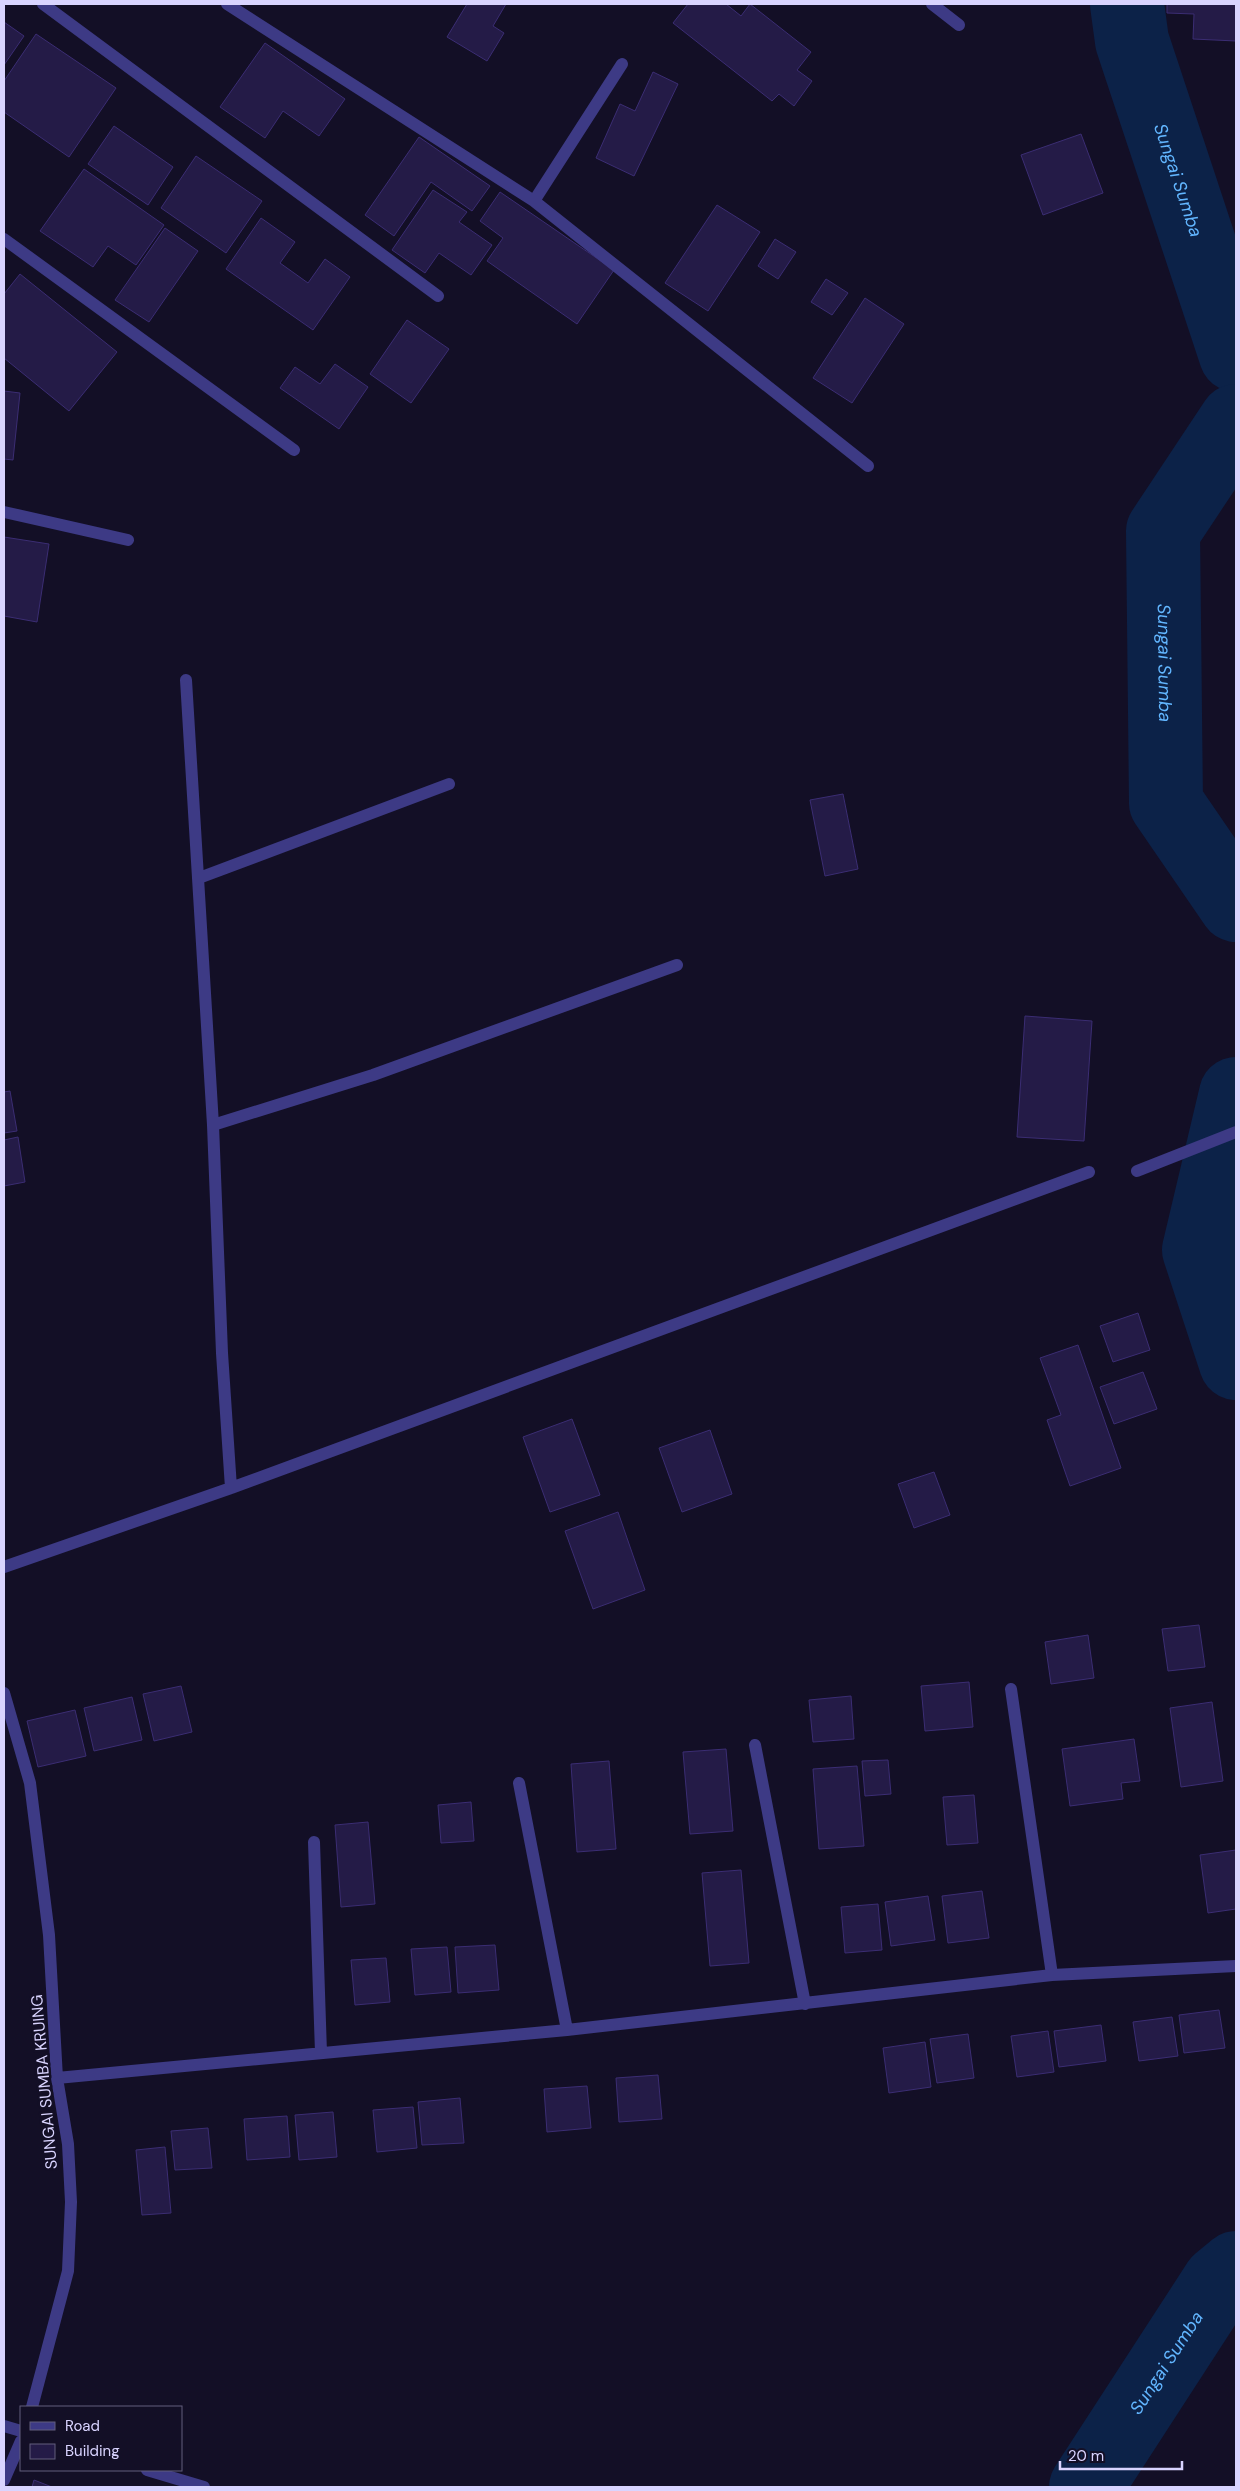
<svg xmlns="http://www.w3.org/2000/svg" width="1240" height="2491" font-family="'DM Sans',sans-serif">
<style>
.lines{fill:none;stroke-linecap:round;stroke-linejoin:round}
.river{stroke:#0c2248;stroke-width:74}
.building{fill:#241b47;stroke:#3b2d73}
.street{stroke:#3d3a85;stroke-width:12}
.labels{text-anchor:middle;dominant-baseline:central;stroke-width:5;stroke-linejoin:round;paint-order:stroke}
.street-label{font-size:16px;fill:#d9d4ff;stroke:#130f26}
.water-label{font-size:18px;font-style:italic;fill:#62b6ff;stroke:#130f26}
</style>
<rect width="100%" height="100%" fill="#130f26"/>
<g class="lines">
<g class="river">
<path id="s1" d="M1127 4 1132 41 1236 355"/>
<path id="s2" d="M1236 421 1163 531 1166 803 1236 905"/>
<path d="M1236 1094 1199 1250 1236 1363"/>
<path id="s3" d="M1086 2487 1219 2282 1236 2268"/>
</g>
</g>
<path class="building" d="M467 4H506L493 26 504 33 487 61 447 37Z
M688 4H726L741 16 750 4 811 52 797 70 812 81 794 106 779 94 772 101 673 23Z
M1167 4H1236V41L1193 39 1194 14 1167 13Z
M4 22 24 36 4 65Z
M36 34 116 88 69 157 4 112V81Z
M265 43 345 99 319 136 283 111 265 138 220 107Z
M653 72 678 84 634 176 596 158 620 104 635 111Z
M114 126 173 167 148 205 88 164Z
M1081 134 1103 193 1043 215 1021 155Z
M419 137 490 186 472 211 431 182 394 236 365 215Z
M196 156 262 201 226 253 161 208Z
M84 169 164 225 136 265 108 246 93 267 40 231Z
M433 190 467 212 459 222 492 245 471 275 439 253 425 273 392 250Z
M500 192 614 270 577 324 487 261 503 238 480 221Z
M717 205 760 232 708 311 665 283Z
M261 218 295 242 280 263 308 283 325 259 350 277 313 330 226 269Z
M165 228 198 251 149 322 115 300Z
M775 239 796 252 778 279 758 266Z
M20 274 117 352 69 411 4 358V294Z
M826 279 848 293 832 315 811 302Z
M865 298 904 324 852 403 813 378Z
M407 320 449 349 411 403 370 374Z
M335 364 368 387 339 429 280 388 295 367 320 384Z
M4 391 20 393 13 460 4 459Z
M4 537 49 544 37 622 4 616Z
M843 794 858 869 825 876 810 800Z
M1025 1016 1092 1021 1084 1141 1017 1137Z
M10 1091 17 1131 4 1133V1092Z
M18 1137 25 1182 4 1186V1140Z
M1138 1313 1150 1350 1113 1362 1100 1326Z
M1078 1345 1121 1468 1070 1486 1047 1420 1061 1415 1040 1358Z
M1143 1372 1157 1409 1114 1424 1100 1387Z
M572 1419 600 1495 550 1512 523 1437Z
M710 1430 732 1494 682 1512 659 1448Z
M934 1472 950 1515 914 1528 898 1484Z
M618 1512 645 1590 593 1609 565 1531Z
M1199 1625 1205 1667 1168 1671 1162 1629Z
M1088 1635 1094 1678 1051 1684 1045 1642Z
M969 1682 973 1727 925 1731 921 1686Z
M181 1686 192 1732 154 1741 143 1694Z
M851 1696 854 1739 813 1742 809 1700Z
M132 1697 142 1740 94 1751 84 1708Z
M1212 1702 1223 1781 1181 1787 1170 1708Z
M75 1710 86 1756 38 1767 27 1721Z
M1134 1739 1140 1781 1121 1783 1123 1799 1070 1806 1062 1749Z
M726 1749 733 1831 690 1834 683 1752Z
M888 1760 891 1794 865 1796 862 1761Z
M609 1761 616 1849 577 1852 571 1764Z
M857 1766 864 1846 819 1849 813 1769Z
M974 1795 978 1843 947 1845 943 1797Z
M471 1802 474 1841 441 1843 438 1805Z
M368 1822 375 1904 341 1907 335 1825Z
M1236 1850V1909L1208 1913 1200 1855Z
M741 1870 749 1963 710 1966 702 1873Z
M982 1891 989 1938 948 1943 942 1896Z
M928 1896 935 1940 891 1946 885 1902Z
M878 1904 882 1950 845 1953 841 1907Z
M495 1945 499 1990 458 1993 455 1947Z
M447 1947 451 1992 415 1995 411 1949Z
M386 1958 390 2002 355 2005 351 1960Z
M1219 2010 1225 2048 1184 2053 1179 2015Z
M1172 2017 1178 2056 1139 2061 1133 2022Z
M1101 2025 1106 2061 1059 2067 1054 2031Z
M1048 2031 1054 2072 1017 2077 1011 2036Z
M968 2034 974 2078 937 2083 930 2039Z
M925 2042 931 2087 889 2093 883 2048Z
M658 2075 662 2119 619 2122 616 2078Z
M587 2086 591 2128 547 2132 544 2089Z
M460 2098 464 2143 422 2145 418 2102Z
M413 2107 417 2148 377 2152 373 2110Z
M333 2112 337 2157 299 2160 295 2115Z
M287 2116 290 2157 247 2160 244 2119Z
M208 2128 212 2168 175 2170 171 2131Z
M165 2147 171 2213 142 2215 136 2150Z
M34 2480 52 2487H32Z"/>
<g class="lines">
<path class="street" d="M43 4 438 296
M227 4 534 201 868 466
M932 4 959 25
M534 201 622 64
M4 239 294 450
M4 512 128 540
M186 680 213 1125
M199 878 449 784
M1137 1171 1236 1132
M231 1488 222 1353 213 1125 373 1075 677 965
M4 1567 231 1488 1089 1172
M1011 1689 1052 1975
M4 1693 30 1783 49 1935 57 2078 68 2144 71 2202 68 2271 32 2407
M755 1745 805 2004
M519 1783 567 2030
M314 1842 321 2053
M57 2078 567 2030 1052 1975 1236 1966
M4 2426 21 2431
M147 2470 204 2487
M4 2480 21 2441"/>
</g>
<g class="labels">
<g class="street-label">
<text transform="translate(44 2082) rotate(-95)">SUNGAI SUMBA KRUING</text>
</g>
<g class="water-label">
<text stroke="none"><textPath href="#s1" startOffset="184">Sungai Sumba</textPath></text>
<text stroke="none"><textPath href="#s2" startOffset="264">Sungai Sumba</textPath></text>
<text stroke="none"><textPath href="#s3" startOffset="148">Sungai Sumba</textPath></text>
</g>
</g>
<rect width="1240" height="2491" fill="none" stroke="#d9d4ff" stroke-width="10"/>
<rect x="20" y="2406" width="162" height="65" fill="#130f26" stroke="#625e7d"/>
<rect x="30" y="2422" width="25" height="8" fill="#3d3a85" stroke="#625e7d"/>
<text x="65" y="2431" font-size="15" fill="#d9d4ff">Road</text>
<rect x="30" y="2444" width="25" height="15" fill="#241b47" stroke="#625e7d"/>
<text x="65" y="2456" font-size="15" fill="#d9d4ff">Building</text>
<path d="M1060 2461v8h122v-8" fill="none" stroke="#d9d4ff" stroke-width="2.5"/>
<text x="1068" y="2461" font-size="15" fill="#d9d4ff" stroke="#130f26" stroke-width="4" paint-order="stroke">20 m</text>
</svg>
